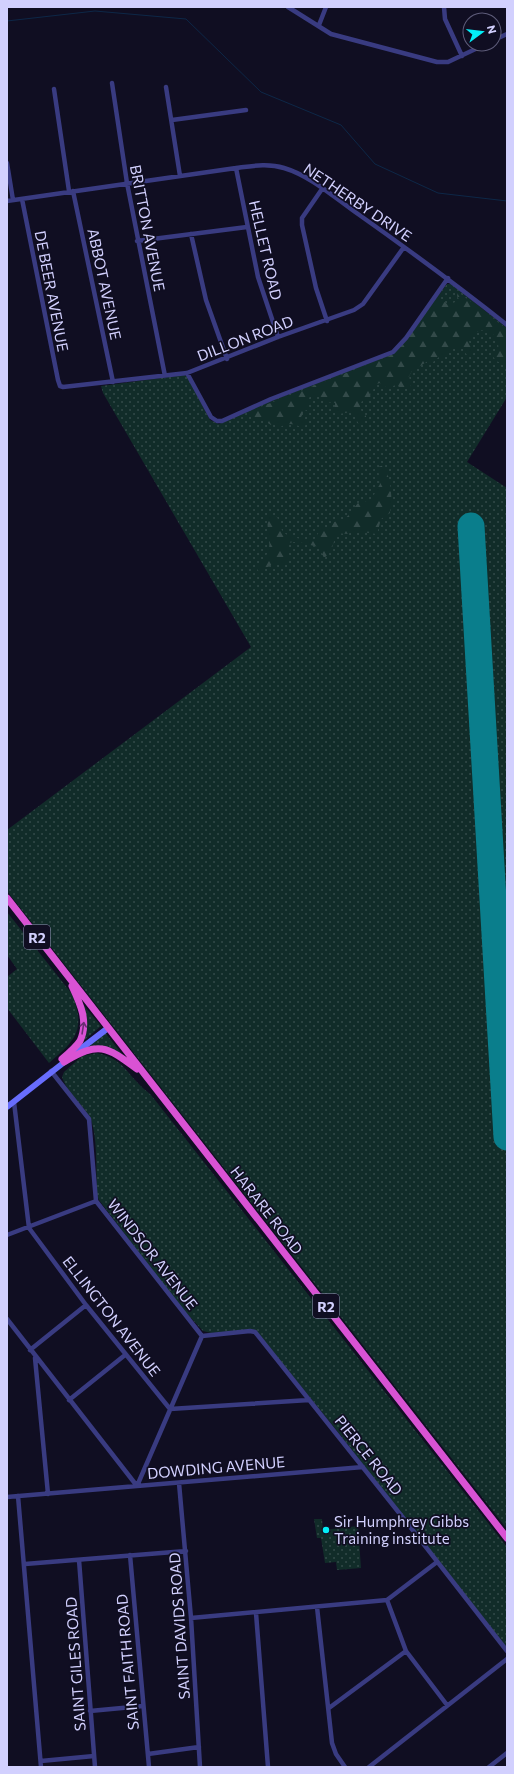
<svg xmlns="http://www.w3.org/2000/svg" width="514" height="1774" font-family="Commissioner,sans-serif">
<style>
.grass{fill:url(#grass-dots)}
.forest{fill:url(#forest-firs)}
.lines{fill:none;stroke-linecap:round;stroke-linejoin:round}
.stream{stroke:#0d2747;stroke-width:1}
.runway{stroke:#0a7e8c;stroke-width:27}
.minor{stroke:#393b81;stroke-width:4.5}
.secondary{stroke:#686dfd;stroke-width:6}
.trunk{stroke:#d952d4;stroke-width:7}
.oneway{stroke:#6a2d72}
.poi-dot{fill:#03eef7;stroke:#100e22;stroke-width:1.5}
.labels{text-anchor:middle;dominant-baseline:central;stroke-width:3.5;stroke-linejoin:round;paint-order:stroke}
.shield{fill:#100e22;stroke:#9896bc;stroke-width:1}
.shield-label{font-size:14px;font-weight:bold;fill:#d2d0fe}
.street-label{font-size:15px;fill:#d2d0fe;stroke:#100e22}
.poi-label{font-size:15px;fill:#d2d0fe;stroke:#100e22;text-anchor:start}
</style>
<defs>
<pattern id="grass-dots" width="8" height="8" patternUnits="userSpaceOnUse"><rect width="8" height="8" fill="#112c29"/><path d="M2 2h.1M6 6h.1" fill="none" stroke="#334a49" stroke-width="1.8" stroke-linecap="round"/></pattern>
<pattern id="forest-firs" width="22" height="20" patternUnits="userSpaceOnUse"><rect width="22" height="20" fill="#112c29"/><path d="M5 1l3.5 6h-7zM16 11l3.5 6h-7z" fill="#334a49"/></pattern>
</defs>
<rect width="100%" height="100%" fill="#100e22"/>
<path class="grass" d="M447 284H451L507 328V397L467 462 507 488V1529L7 891V830L251 647 103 393 101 386 184 375 187 376 210 420 219 424 271 401 394 353Z
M7 912 72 994C86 1030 76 1040 49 1063L7 1008V977L17 969 7 955Z
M80 1001 101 1026 81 1043Z
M105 1033 107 1035 125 1058 87 1048Z
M97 1053C119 1058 123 1067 137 1082 141 1087 147 1091 151 1095L507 1547V1648L334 1427 256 1331 211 1333 203 1331 179 1305 99 1200 97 1195C96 1175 98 1134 90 1118 82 1103 67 1093 62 1077L64 1072 82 1056Z
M314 1519H322L323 1530 358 1526 361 1568 337 1570 336 1562 325 1563 321 1538H317Z"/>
<path class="forest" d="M458 292 507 329V373L504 364 496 361 493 356 498 352C500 337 494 332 480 330L474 334 468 341 473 347 474 353 467 355 465 352V348L451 347 445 355 439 357 433 362 428 361 412 371 409 376 411 387 403 389 396 385 387 388 380 383 376 384 374 389 371 391 370 399 367 402 362 401C358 408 361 411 366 416V420L362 424 357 423 355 415 351 412 339 414 335 412V403L326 402 322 397 311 395 307 401 310 409 304 411 301 417 306 425 301 427C292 423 288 423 280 427L275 424 271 425 263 420 254 421 248 412 389 356 407 339 434 302 440 299 449 305 457 301H460L457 296Z
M384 465C391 480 393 496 390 513L381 519 377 534 353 531 348 534 336 533C334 542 332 553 324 558L319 547C306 545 298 539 286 544L288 550 287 565 272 564 260 573 255 566C279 549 265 539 268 517L276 515C279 520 279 526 282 530 286 538 306 540 314 540L319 532 318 527H331L334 522 346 518 358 503 371 500 380 484 378 467Z"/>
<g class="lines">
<path class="stream" d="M7 21 95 11 186 19 261 92 341 125 375 164 438 193 507 201"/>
<path class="runway" d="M471 526 507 1137"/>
<path class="minor" d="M288 7 331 34 437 62H448L486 44
M444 7 445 19 462 56
M319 25 326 7
M494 40 507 34
M112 83 127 183 165 376
M166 87 180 176
M54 89 69 191
M172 120 246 110
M7 163 13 200
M236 168 258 277 278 337
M322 189 302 218V225L316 288 327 321
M73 191 113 382
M22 199 58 380 60 386 63 387 187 373 278 337 354 310 363 304 404 247
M7 201 236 168C252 166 268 163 284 168 311 176 335 198 358 214 409 250 458 286 507 325
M191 234 206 300 227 359
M137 241 247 227
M187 373 211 417 217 421H222L271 399 393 352 406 338 448 278
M51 1071 89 1119 96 1201 202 1336 250 1331 255 1332 404 1519 507 1651
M14 1102 29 1228 86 1305 170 1409 309 1400
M7 1235 96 1201
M7 1319 137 1486 363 1467
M30 1350 86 1305
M35 1358 48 1494
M69 1400 125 1355
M179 1483 191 1618 200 1767
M18 1496 41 1767
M7 1497 137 1486 202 1336
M130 1555 149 1767
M79 1560 95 1767
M25 1564 186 1551
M387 1600 406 1651 447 1705
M317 1607 332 1743 336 1754 345 1767
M256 1613 268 1767
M191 1618 387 1600 437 1562
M329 1708 406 1651
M90 1711 143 1706
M148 1754 199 1747
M41 1761 94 1756
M369 1767 507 1659
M489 1767 507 1753"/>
<path class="secondary" d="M74 1054 108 1028
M7 1107 67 1060"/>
<path class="trunk" d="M7 898 507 1538
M62 1059C68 1054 76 1047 80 1041 89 1022 80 1003 72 986
M64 1062C99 1041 106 1046 137 1069"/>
</g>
<defs><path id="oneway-shaft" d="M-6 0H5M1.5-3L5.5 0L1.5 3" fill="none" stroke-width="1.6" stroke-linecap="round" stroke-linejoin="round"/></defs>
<use class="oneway" href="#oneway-shaft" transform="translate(83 1028) rotate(-81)"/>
<circle class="poi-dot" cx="326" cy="1530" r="4"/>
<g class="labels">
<g class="shield">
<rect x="24" y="925" width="26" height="24" rx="3"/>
<rect x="313" y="1294" width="26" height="24" rx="3"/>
</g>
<g class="shield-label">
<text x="37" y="937">R2</text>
<text x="326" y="1306">R2</text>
</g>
<g class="street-label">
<text transform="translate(358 202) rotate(34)">NETHERBY DRIVE</text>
<text transform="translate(148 228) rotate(79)">BRITTON AVENUE</text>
<text transform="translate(266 250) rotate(77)">HELLET ROAD</text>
<text transform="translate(105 284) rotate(78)">ABBOT AVENUE</text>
<text transform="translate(52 291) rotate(79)">DE BEER AVENUE</text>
<text transform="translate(245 338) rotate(-21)">DILLON ROAD</text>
<text transform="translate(267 1210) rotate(52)">HARARE ROAD</text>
<text transform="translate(153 1254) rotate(52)">WINDSOR AVENUE</text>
<text transform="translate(112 1316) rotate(52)">ELLINGTON AVENUE</text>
<text transform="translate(369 1455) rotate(51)">PIERCE ROAD</text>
<text transform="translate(216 1467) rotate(-5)">DOWDING AVENUE</text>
<text transform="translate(179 1626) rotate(-94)">SAINT DAVIDS ROAD</text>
<text transform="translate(127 1662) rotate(-95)">SAINT FAITH ROAD</text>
<text transform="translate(75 1664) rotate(-94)">SAINT GILES ROAD</text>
</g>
<g class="poi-label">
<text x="334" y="1521">Sir Humphrey Gibbs<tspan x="334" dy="17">Training institute</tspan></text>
</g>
</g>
<rect width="514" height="1774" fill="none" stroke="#d2d0fe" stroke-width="16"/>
<g transform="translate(482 32) rotate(75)"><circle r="19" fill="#100e22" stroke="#5e5c7a"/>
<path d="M0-3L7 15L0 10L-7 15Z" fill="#03eef7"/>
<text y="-6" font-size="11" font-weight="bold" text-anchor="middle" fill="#d2d0fe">N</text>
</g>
</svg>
